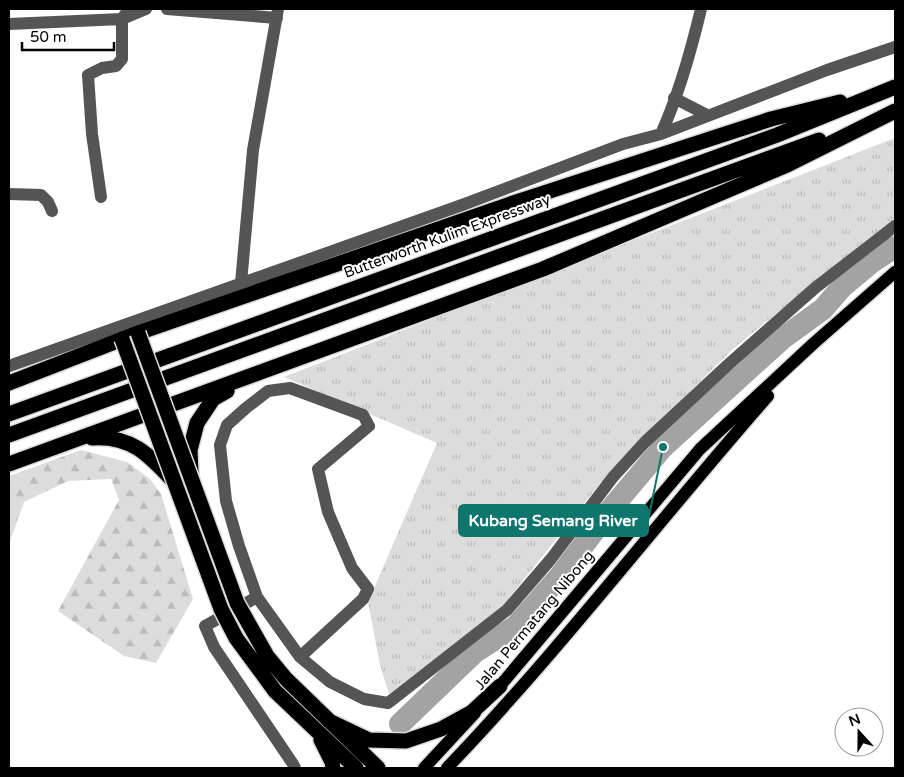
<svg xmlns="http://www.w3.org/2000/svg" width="904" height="777" font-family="'Varela Round',sans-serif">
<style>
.grass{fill:url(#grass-tufts)}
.forest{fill:url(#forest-firs)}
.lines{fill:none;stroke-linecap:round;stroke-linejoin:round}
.river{stroke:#a3a3a3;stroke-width:22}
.major-casing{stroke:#dbdbdb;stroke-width:15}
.highway-casing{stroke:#dbdbdb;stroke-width:18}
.minor{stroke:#555;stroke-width:12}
.major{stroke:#000;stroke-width:12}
.highway{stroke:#000;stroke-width:15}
.highway-bridge-casing{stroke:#dbdbdb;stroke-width:18;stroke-linecap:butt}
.highway-bridge{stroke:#000;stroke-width:15}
.labels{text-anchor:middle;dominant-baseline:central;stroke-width:4;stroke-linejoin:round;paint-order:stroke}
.street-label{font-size:15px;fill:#000;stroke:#fff}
.leader{fill:none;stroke:#0f766e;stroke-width:2}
.callout-dot{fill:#0f766e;stroke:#fff;stroke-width:2}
.callout{fill:#0f766e;stroke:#0f766e;stroke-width:2}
.callout-label{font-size:16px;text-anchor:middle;font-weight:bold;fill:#fff}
</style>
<defs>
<pattern id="grass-tufts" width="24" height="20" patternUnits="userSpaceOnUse" patternTransform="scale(1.25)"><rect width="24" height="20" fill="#dcdcdc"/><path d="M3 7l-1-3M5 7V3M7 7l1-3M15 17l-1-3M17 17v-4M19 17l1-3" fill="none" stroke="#bbb"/></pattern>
<pattern id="forest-firs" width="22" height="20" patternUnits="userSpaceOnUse" patternTransform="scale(1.25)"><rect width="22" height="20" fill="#dcdcdc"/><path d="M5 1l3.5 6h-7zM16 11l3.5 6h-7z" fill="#bbb"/></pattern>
</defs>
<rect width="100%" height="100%" fill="#fff"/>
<path class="grass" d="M895 138V221L869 238 733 349 611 470 502 607 389 694 380 665 368 602 437 443 284 377Z"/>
<path class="forest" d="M81 450 127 462 150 479 161 494 193 599 156 663 124 656 58 611 119 500 111 479 68 481 24 502 9 544V476Z"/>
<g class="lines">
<path class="river" d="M400 724 475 652 516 626 560 576 610 510 663 447 783 338 823 309 842 287 872 262 895 247"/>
<g class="major-casing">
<path id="major" d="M494 693 700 449 814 343 895 272
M424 768 475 713
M447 768C560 650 660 519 768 396"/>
</g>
<g class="highway-casing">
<path id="highway" d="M9 383 138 333 519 201 771 119 840 102
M9 414 777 135 895 87
M9 435 819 140
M92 438C132 435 150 456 175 483
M9 464 543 269 787 165 895 111
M191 473 190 450 197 423 213 399 227 391
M286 679 378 768
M275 691 356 768
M329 721 369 740 406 741 441 729 472 712 500 686
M321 740 332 762 333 768"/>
</g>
<path class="minor" d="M167 9 277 18
M9 24 122 19 146 9
M674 98 707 115
M661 134C679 94 691 51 701 9
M9 194 41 195 48 202 52 211
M101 197 92 134 88 75 102 68 116 66 122 59V19L129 9
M241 283 253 150 278 9
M9 366 462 205 623 144 661 134 827 70 895 47
M257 597 205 626 214 647 293 764 295 768
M300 657 363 599 368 589 352 568 328 512 318 469 369 426 363 415 290 388 268 391 246 408 227 425 220 445 226 501 239 546 257 597 300 657 330 682 364 699 388 703 507 610 551 559 613 477 645 442 730 363 815 288 895 226"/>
<use href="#major" class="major"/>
<use href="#highway" class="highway"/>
<g class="highway-bridge-casing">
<path id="highway-bridge" d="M138 333 237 603 267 656 286 679
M122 339 221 609 236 638 275 691"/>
</g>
<use href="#highway-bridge" class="highway-bridge"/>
</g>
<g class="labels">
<g class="street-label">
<text transform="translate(447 236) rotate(-20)">Butterworth Kulim Expressway</text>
<text transform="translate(534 620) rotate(-50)">Jalan Permatang Nibong</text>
</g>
</g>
<path class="leader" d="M663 447L648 521"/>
<circle class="callout-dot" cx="663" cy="447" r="5"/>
<rect class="callout" x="459" y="505" width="189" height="31" rx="5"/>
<g class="callout-label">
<text x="553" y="526">Kubang Semang River</text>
</g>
<rect width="904" height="777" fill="none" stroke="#000000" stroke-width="20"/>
<g transform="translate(859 732) rotate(339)"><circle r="24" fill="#ffffff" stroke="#999999"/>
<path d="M0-4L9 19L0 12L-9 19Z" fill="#000000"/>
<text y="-8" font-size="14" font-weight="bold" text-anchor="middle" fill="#000000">N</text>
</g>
<path d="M22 42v8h92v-8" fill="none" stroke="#000000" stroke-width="2.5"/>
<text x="30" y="42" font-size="15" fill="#000000" stroke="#ffffff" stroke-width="4" paint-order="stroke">50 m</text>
</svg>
